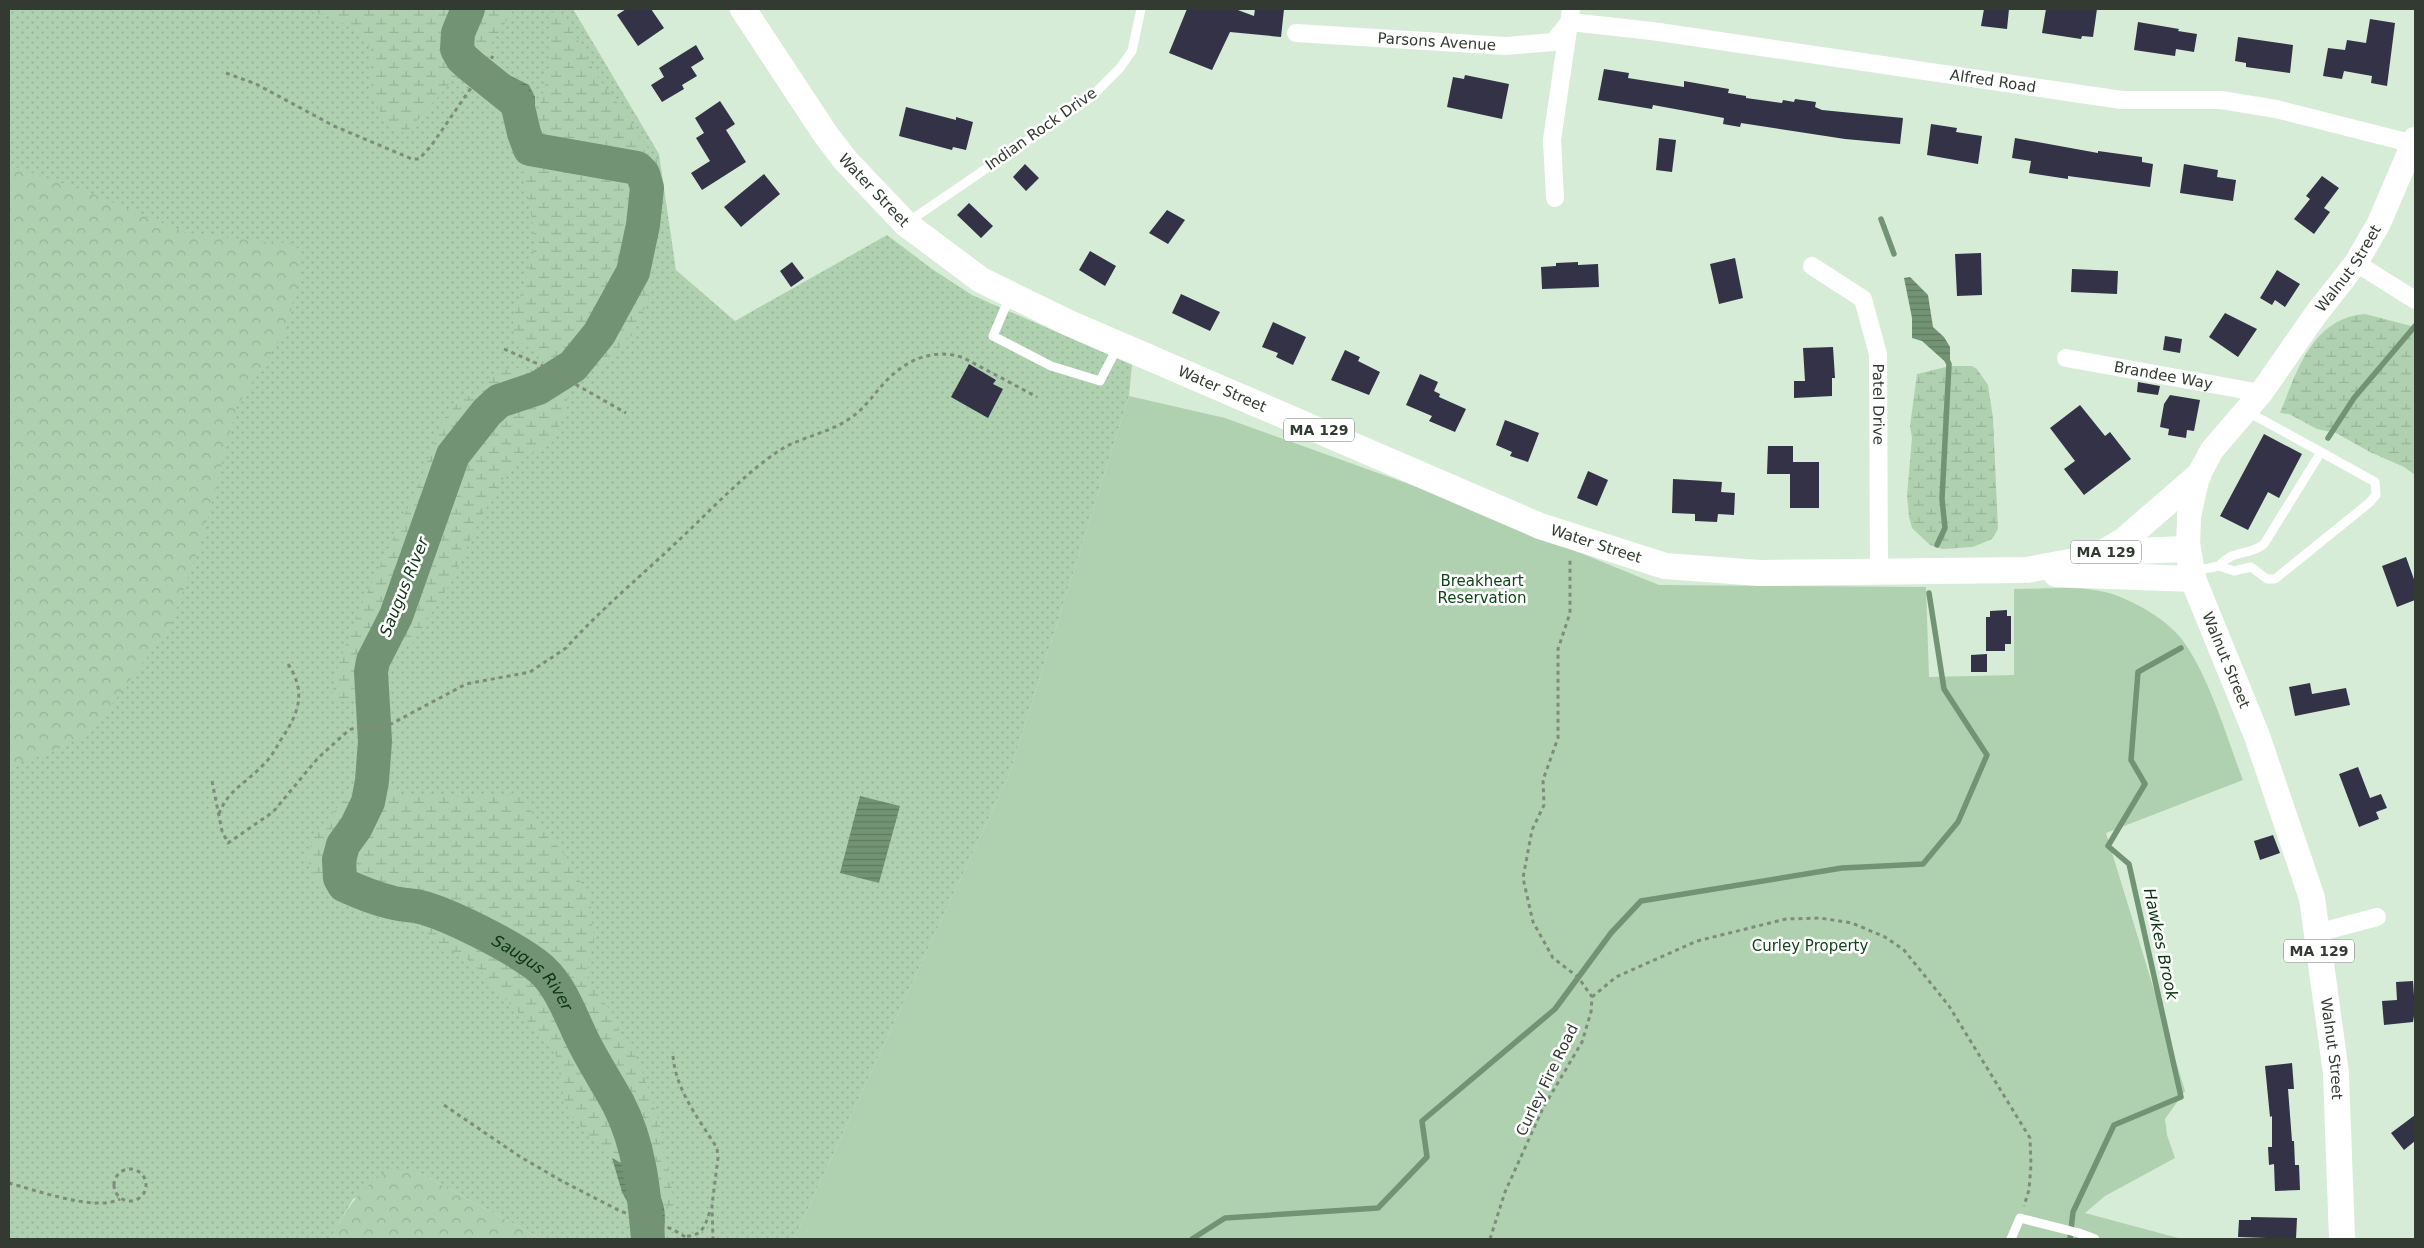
<svg xmlns="http://www.w3.org/2000/svg" width="2424" height="1248" font-family="'DejaVu Sans',sans-serif">
<style>
.grass{fill:url(#grass-dots)}
.forest{fill:url(#forest-crowns)}
.wetland{fill:url(#wetland-marsh)}
.park{fill:#afd1b0}
.water{fill:url(#water-rules)}
.lines{fill:none;stroke-linecap:round;stroke-linejoin:round}
.stream{stroke:#729474;stroke-width:5.5}
.river{stroke:#729474;stroke-width:34}
.building{fill:#333247}
.path{stroke:#7e8c7e;stroke-width:3;stroke-dasharray:4 4;stroke-linecap:butt}
.service{stroke:#fff;stroke-width:9}
.minor{stroke:#fff;stroke-width:18}
.secondary{stroke:#fff;stroke-width:24}
.primary{stroke:#fff;stroke-width:26}
.labels{text-anchor:middle;dominant-baseline:central;stroke-width:5;stroke-linejoin:round;paint-order:stroke}
.shield{fill:#fff;stroke:#707570;stroke-width:1}
.shield-label{font-size:14px;font-weight:bold;fill:#323a32}
.street-label{font-size:15px;fill:#323a32;stroke:#fff}
.park-label{font-size:15px;fill:#0f4418;stroke:#fff}
.water-label{font-size:16px;font-style:italic;fill:#0b3311;stroke:#fff}
</style>
<defs>
<pattern id="grass-dots" width="8" height="8" patternUnits="userSpaceOnUse" patternTransform="scale(1.25)"><rect width="8" height="8" fill="#afd1b0"/><path d="M2 2h.1M6 6h.1" fill="none" stroke="#97b498" stroke-width="1.8" stroke-linecap="round"/></pattern>
<pattern id="forest-crowns" width="20" height="18" patternUnits="userSpaceOnUse" patternTransform="scale(1.25)"><rect width="20" height="18" fill="#afd1b0"/><path d="M2 6a3 3 0 1 1 6 0M12 15a3 3 0 1 1 6 0" fill="none" stroke="#97b498"/></pattern>
<pattern id="wetland-marsh" width="20" height="14" patternUnits="userSpaceOnUse" patternTransform="scale(1.25)"><rect width="20" height="14" fill="#afd1b0"/><path d="M1 5h8M5 5V1M11 12h8M15 12V8" fill="none" stroke="#97b498"/></pattern>
<pattern id="water-rules" width="6" height="5" patternUnits="userSpaceOnUse" patternTransform="scale(1.25)"><rect width="6" height="5" fill="#729474"/><path d="M0 2.5h6" fill="none" stroke="#5e7a60"/></pattern>
</defs>
<rect width="100%" height="100%" fill="#d6ecd7"/>
<path class="grass" d="M9 9H573L659 154 676 270 735 321 887 235 932 269 972 295 1132 365 1129 396 1010 772 794 1239H541L420 1173 353 1199 330 1239H9Z"/>
<path class="forest" d="M9 165 83 190 184 232 264 242 292 243 302 252 301 271 285 332 237 406 204 533 170 627 91 732 51 753 9 766Z
M392 1168 420 1173 541 1239H330C350 1205 357 1190 392 1168Z"/>
<path class="wetland" d="M301 9H514L479 63 457 49 463 69 406 133 395 131 388 124 371 97V49L361 35 335 18Z
M557 11 569 23 596 75 630 119 636 133 657 160 656 179 659 204 652 249 650 288 648 300 633 334 597 369 575 379 569 386 566 412 560 421 558 434 551 443 526 456 508 471 484 510 451 582 412 644 395 652 386 662 384 677 389 698 388 765 385 781 388 789 407 796H437L444 794 463 798 484 795 494 797 515 793 524 800 542 828 568 859 590 899 594 943 587 970 588 981 613 1014 619 1030 633 1051 644 1076 660 1125 659 1140 669 1170 674 1205 670 1208 664 1205 646 1180 612 1158 575 1121 564 1099 556 1054 551 1044 510 1004 478 968 467 959 436 943 417 921 334 893 317 883 306 856 318 829 350 794 353 785 358 766 361 733 358 707 352 698 337 704 331 699 338 666 358 612 417 489 443 420 461 399 481 393 493 376 504 370 519 368 545 372 550 362 514 338 513 318C519 297 529 276 533 254 537 233 527 185 519 165 534 120 560 62 548 14Z
M2365 314 2415 327V475L2404 467 2370 452 2336 433 2317 429 2289 414 2280 413C2297 371 2312 318 2365 314Z
M1950 366H1972L1977 369 1988 385 1993 418 1998 529 1992 539 1973 547 1942 549 1930 545 1912 528 1909 517 1907 495 1912 438 1910 426 1917 374Z"/>
<path class="park" d="M1129 396 1225 418 1431 492 1659 585 1926 587 1929 677 2014 675V589C2045 589 2079 585 2109 593 2134 601 2163 617 2180 637 2209 674 2226 736 2243 780L2106 833 2185 1091 2165 1119 2167 1135 2175 1158 2105 1196 2085 1213 2182 1239H794L1010 772Z"/>
<path class="water" d="M457 49 489 71H501L529 85 535 97V105L525 136C515 117 498 101 483 85 467 69 461 77 457 49Z
M1910 277 1928 295 1933 327 1944 337 1950 347V366L1922 341 1912 338V318L1904 278Z
M860 796 900 806 879 883 840 873Z
M612 1158C631 1168 661 1184 664 1208 666 1218 664 1229 664 1239H636L632 1211 622 1192Z"/>
<g class="lines">
<path class="stream" d="M1881 219 1894 254
M2328 438 2354 398 2415 326
M1937 545 1945 528 1942 499 1949 364 1946 358
M1192 1239 1225 1218 1378 1208 1427 1157 1422 1121 1555 1009 1611 933 1641 901 1842 868 1923 864 1958 822 1987 755 1944 689 1929 593
M2070 1239 2073 1212 2114 1125 2181 1097 2129 864 2108 846 2145 784 2131 760 2138 672 2181 648"/>
<path class="river" id="s1" d="M468 9 458 33 457 49 462 58 471 66 517 103 524 133 530 149 637 168 643 174 647 188 643 225 633 272 599 334 573 366 538 388 499 401 487 412 453 455 396 616 373 661 371 672 375 741 372 781 368 802 356 827 343 845 339 860 340 878 344 885C359 892 374 898 390 902 400 905 410 905 420 907 449 914 511 946 535 964 559 981 569 1012 581 1037 592 1060 606 1081 618 1103 640 1145 644 1193 648 1239"/>
</g>
<path class="building" d="M626 9H651L664 28 638 46 617 15Z
M1187 9H1235L1254 16 1255 9H1284L1281 37 1230 32 1212 70 1169 53Z
M1984 9H2009L2007 29 1981 26Z
M2046 9H2097L2093 37 2082 36 2081 39 2042 33Z
M2370 19 2395 23 2387 86 2371 83 2372 76 2344 71 2342 79 2323 76 2328 48 2345 50 2347 40 2366 43Z
M2138 22 2179 29 2178 31 2197 34 2194 52 2176 49 2175 56 2134 50Z
M2238 37 2293 45 2290 73 2246 67V63L2235 61Z
M696 45 704 59 691 67 697 76 682 85 684 89 662 102 651 85 664 77 659 68Z
M1604 69 1629 73 1628 78 1684 87V81L1729 89 1728 93 1746 96V98L1782 103 1783 100 1794 102 1795 99 1816 102 1815 107 1822 110 1903 118 1900 144 1845 139 1741 123 1740 127 1723 124 1724 118 1653 105 1652 109 1598 100Z
M1465 75 1509 84 1502 119 1447 107 1453 77 1464 79Z
M720 101 735 124 726 130 746 162 702 190 691 173 710 161 696 138 704 133 695 118Z
M906 107 956 120V117L973 122 966 150 953 147 952 150 899 136Z
M1931 124 1957 128 1956 132 1982 136 1978 164 1927 155Z
M1659 138 1676 140 1672 172 1656 170Z
M2015 138 2098 153V151L2142 157V162L2153 164 2150 187 2068 176V179L2029 173 2031 161 2012 158Z
M1025 164 1039 178 1026 191 1013 177Z
M2184 164 2218 170 2217 177 2236 180 2233 201 2180 193Z
M764 174 780 194 741 227 724 207Z
M2322 176 2339 188 2324 208 2330 212 2314 234 2294 219 2310 199 2306 196Z
M969 203 993 226 981 238 957 215Z
M1167 210 1185 220 1168 244 1149 233Z
M1090 251 1116 266 1105 286 1079 270Z
M1981 253 1982 295 1957 296 1955 254Z
M1735 258 1743 298 1719 304 1710 264Z
M792 262 804 278 791 287 780 271Z
M1578 262V265L1598 264 1599 287 1542 289 1541 267 1556 266V263Z
M2072 269 2118 271 2117 294 2071 292Z
M2277 270 2300 284 2285 307 2275 300 2272 305 2260 298Z
M1181 294 1220 312 1210 331 1172 313Z
M2225 313 2257 329 2238 357 2209 337Z
M1273 322 1306 337 1293 365 1276 357 1278 353 1262 347Z
M2165 336 2182 339 2180 353 2163 350Z
M1833 347 1835 378H1832V396L1794 398V381H1805L1803 348Z
M1345 350 1360 357 1358 361 1380 372 1369 395 1331 380Z
M969 364 996 380 993 384 1003 389 988 418 951 397Z
M1420 374 1438 382 1434 391 1440 394 1439 397 1466 409 1455 432 1429 421 1432 416 1406 405Z
M2138 382 2160 386 2158 395 2137 392Z
M2170 395 2200 400 2194 431 2187 430 2186 438 2168 435 2169 429 2160 427 2164 404Z
M2080 405 2105 436 2110 432 2131 459 2084 495 2064 469 2075 461 2050 428Z
M1505 420 1539 433 1528 462 1510 456 1512 452 1496 445Z
M2264 434 2302 454 2279 498 2268 492 2248 530 2220 516Z
M1768 446H1793V462H1819V508H1790V474H1767Z
M1588 471 1608 480 1597 506 1577 498Z
M1673 479 1722 482 1721 492 1735 493 1734 515 1718 514 1717 522 1695 521V514L1672 513Z
M2406 557 2415 582V600L2397 607 2382 566Z
M2007 610V616H2011V644H2005V651H1986V617H1990V611Z
M1987 654V672H1971V655Z
M2310 683 2312 694 2346 688 2350 705 2295 716 2289 687Z
M2358 767 2370 798 2381 794 2387 808 2376 812 2379 819 2359 827 2339 774Z
M2273 835 2280 853 2260 860 2254 841Z
M2413 981 2415 1010 2413 1022 2384 1025 2382 1001 2397 1000 2396 982Z
M2292 1063 2294 1089H2288L2292 1141H2294L2295 1165H2299L2300 1190 2275 1191 2274 1164 2269 1165 2268 1147H2272V1116L2270 1117 2265 1066Z
M2415 1115V1141L2404 1150 2391 1133Z
M2251 1217 2297 1218 2296 1239 2238 1237 2239 1220H2251Z"/>
<g class="lines">
<path class="path" d="M226 73 256 84 334 126 412 159H419L431 146 493 56
M504 349 545 367 626 413
M212 781 222 831 228 843 273 812 318 758 349 730 357 727 391 724 466 684 530 672 566 648C600 610 641 576 678 541 710 511 741 477 777 452 799 437 827 434 849 419 865 409 875 392 888 379 909 358 936 348 964 358L1037 397
M219 814C227 791 246 783 262 766 270 759 275 750 280 741 300 712 307 691 286 661
M1592 997 1616 977 1697 941 1786 919 1820 918 1852 923 1885 937 1904 950 1949 1006 2030 1138 2031 1165 2029 1190 2024 1206
M673 1056C676 1091 699 1119 717 1148L718 1158 712 1205 713 1239
M444 1105 519 1156 560 1180 620 1211 672 1229 689 1239
M114 1185a16 16 0 1 1 32 0a16 16 0 1 1-32 0Z
M9 1183C35 1190 96 1212 120 1199
M687 1236C704 1236 706 1222 711 1208
M1490 1239 1505 1192 1543 1108 1582 1042 1591 1012 1592 997 1578 977 1553 958 1533 922 1523 878 1532 830 1544 805 1543 780 1558 738V649L1570 613V559"/>
<path class="service" d="M908 222 1091 97 1120 68 1132 51 1141 9
M1010 296 993 336 1051 366 1100 381 1118 346
M2246 411 2321 452
M2195 571 2219 566 2234 571 2251 567 2267 579H2275L2369 503 2376 495 2375 482 2321 452 2264 544C2248 557 2234 548 2219 566
M2011 1239 2020 1218 2079 1233 2095 1239"/>
<g class="minor">
<path id="s2" d="M1296 33 1506 46 1553 42 1570 22 1652 31 2122 100H2221L2276 109 2414 144"/>
<path d="M1555 198 1552 140 1571 9"/>
<path d="M2356 263 2415 300"/>
<path id="s3" d="M1812 266 1863 299 1878 354 1879 570"/>
<path id="s4" d="M2066 358 2261 393"/>
<path d="M2317 933 2377 917"/>
</g>
<path class="secondary" id="s5" d="M2188 549 2189 516 2198 476 2212 450 2261 393 2316 314 2356 263 2379 223 2415 139"/>
<g class="primary">
<path id="s6" d="M743 9 826 135 846 161 906 224 981 280 1069 323 1540 526 1665 566 1760 573 2027 570 2080 560 2104 552 2188 549 2193 579 2257 736 2312 898 2336 1073 2342 1239"/>
<path d="M2104 552 2123 541 2198 476"/>
<path d="M2056 574 2193 579"/>
</g>
</g>
<g class="labels">
<g class="shield">
<rect x="1284" y="418.5" width="70" height="23" rx="4"/>
<rect x="2071" y="540.5" width="70" height="23" rx="4"/>
<rect x="2284" y="939.5" width="70" height="23" rx="4"/>
</g>
<g class="shield-label">
<text x="1319" y="430">MA 129</text>
<text x="2106" y="552">MA 129</text>
<text x="2319" y="951">MA 129</text>
</g>
<g class="street-label">
<text stroke="none"><textPath href="#s2" startOffset="141">Parsons Avenue</textPath></text>
<text stroke="none"><textPath href="#s2" startOffset="711">Alfred Road</textPath></text>
<text transform="translate(1041 129) rotate(-35)">Indian Rock Drive</text>
<text stroke="none"><textPath href="#s6" startOffset="224">Water Street</textPath></text>
<text stroke="none"><textPath href="#s5" startOffset="331">Walnut Street</textPath></text>
<text stroke="none"><textPath href="#s4" startOffset="99">Brandee Way</textPath></text>
<text stroke="none"><textPath href="#s6" startOffset="629">Water Street</textPath></text>
<text stroke="none"><textPath href="#s3" startOffset="168">Patel Drive</textPath></text>
<text stroke="none"><textPath href="#s6" startOffset="1034">Water Street</textPath></text>
<text stroke="none"><textPath href="#s6" startOffset="1750">Walnut Street</textPath></text>
<text stroke="none"><textPath href="#s6" startOffset="2155">Walnut Street</textPath></text>
<text transform="translate(1547 1080) rotate(-64)">Curley Fire Road</text>
</g>
<g class="park-label">
<text x="1482" y="581">Breakheart<tspan x="1482" dy="17">Reservation</tspan></text>
<text x="1810" y="946">Curley Property</text>
</g>
<g class="water-label">
<text transform="translate(404 587) rotate(-68)">Saugus River</text>
<text transform="translate(2161 944) rotate(78)">Hawkes Brook</text>
<text stroke="none"><textPath href="#s1" startOffset="1321">Saugus River</textPath></text>
</g>
</g>
<rect width="2424" height="1248" fill="none" stroke="#323a32" stroke-width="20"/>
</svg>
